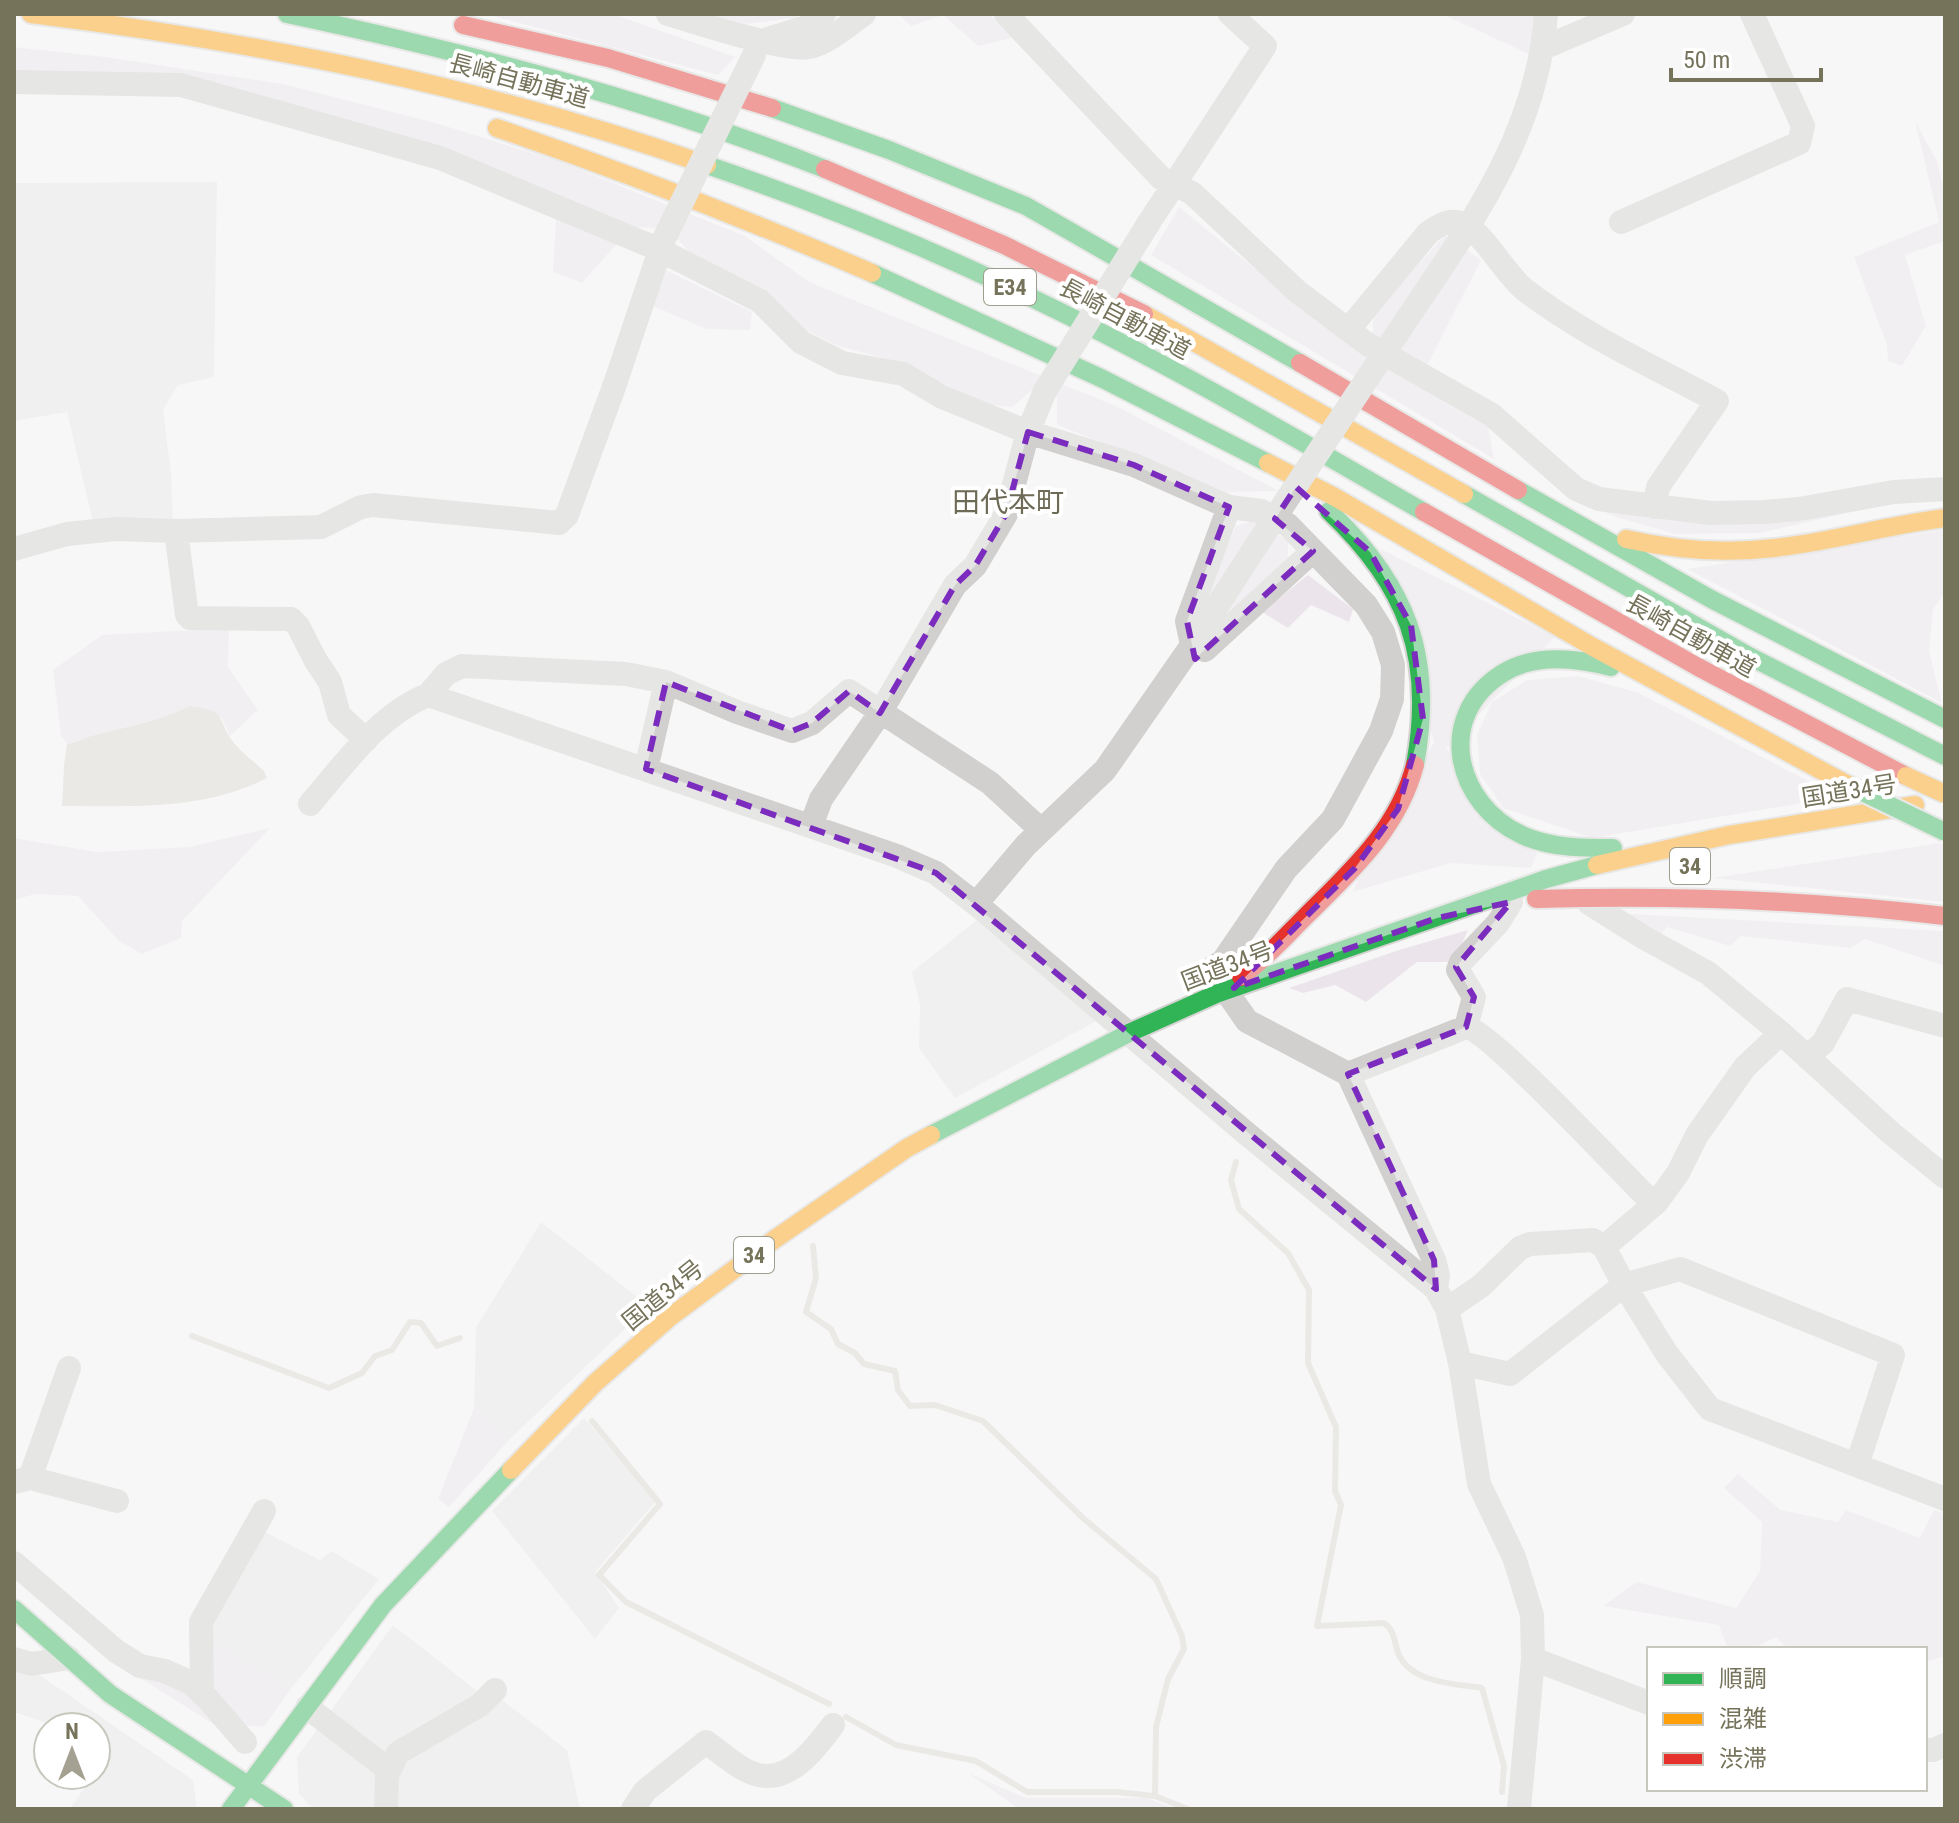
<svg xmlns="http://www.w3.org/2000/svg" width="1959" height="1823" font-family="'Roboto Condensed','Noto Sans JP',sans-serif">
<style>
.built{fill:#e9e7e6}
.green{fill:#ebe5eb}
.water{fill:#dbd8d1}
.lines{fill:none;stroke-linecap:round;stroke-linejoin:round}
.stream{stroke:#dbd8d1;stroke-width:6}
.fast-casing{stroke:#d5d4d3;stroke-width:22}
.slow-casing{stroke:#d5d4d3;stroke-width:22}
.jam-casing{stroke:#d5d4d3;stroke-width:22}
.street{stroke:#d1d0ce;stroke-width:24}
.fast{stroke:#30b455;stroke-width:18}
.slow{stroke:#ff9f0a;stroke-width:18}
.jam{stroke:#e5322d;stroke-width:18}
.fast-bridge-casing{stroke:#d5d5d4;stroke-width:22;stroke-linecap:butt}
.slow-bridge-casing{stroke:#d5d5d4;stroke-width:22;stroke-linecap:butt}
.street-bridge{stroke:#d1d0ce;stroke-width:24}
.fast-bridge{stroke:#30b455;stroke-width:18}
.slow-bridge{stroke:#ff9f0a;stroke-width:18}
.marked{fill:none;stroke:#7b2cbf;stroke-width:6;stroke-dasharray:16 10;stroke-linejoin:round}
.labels{text-anchor:middle;dominant-baseline:central;stroke-width:8;stroke-linejoin:round;paint-order:stroke}
.shield{fill:#fff;stroke:#9f9d8c;stroke-width:2}
.shield-label{font-size:22px;font-weight:bold;fill:#76735b}
.street-label{font-size:24px;fill:#76735b;stroke:#fff}
.quarter-label{font-size:28px;fill:#6d6a56;stroke:#fff}
</style>
<rect width="100%" height="100%" fill="#f8f7f8"/>
<path class="built" d="M217 182 214 377 178 385 163 410 171 473 173 523 93 522 67 412 14 421V183Z
M978 919 1102 1018 955 1098 919 1048 920 1005 912 972Z
M541 1222 649 1306 507 1442 474 1408 476 1328Z
M584 1418 656 1501 595 1572 619 1608 595 1639 492 1511Z
M263 1531 320 1560 331 1551 379 1579 290 1690 211 1641 207 1625Z
M393 1625 481 1694 391 1751 377 1809H313L299 1794 297 1757Z
M14 1669 41 1676 193 1780 197 1809H70L84 1788 48 1775H96V1727H58L14 1712Z
M502 1700 567 1750 580 1809H399L393 1795 406 1754Z"/>
<path class="green" d="M485 14H613L735 57 718 75Z
M708 14H800L794 18 745 24Z
M898 14H989L1012 38 978 46 943 15 911 26Z
M1442 14H1536L1531 55Z
M14 47 106 57 283 84 436 123 561 162 745 236 809 282 1116 406 1279 491 1226 492 1057 425V397L1037 386 1012 407 984 404 902 363 838 346 804 329 689 252C672 230 659 227 632 227L582 283 553 272 557 202 189 78 14 71Z
M1915 121 1937 161 1945 193V241L1905 255 1926 326 1902 366 1888 361 1887 345 1854 257 1939 222Z
M1179 207 1360 354 1488 427 1494 459 1151 255Z
M1445 235 1481 260 1427 366 1373 338V313Z
M666 270 752 312 750 330 706 329 651 305Z
M1926 495 1760 533 1675 534 1616 517 1593 507 1722 525 1796 519Z
M1255 520 1288 541V564L1209 635 1196 620 1236 526Z
M1945 530V592L1933 610 1929 651 1942 703 1687 569Z
M1381 549 1555 637 1446 748 1537 854 1531 868 1451 863 1352 892 1434 742Z
M1308 575 1353 609 1349 622 1311 605 1288 628 1262 612Z
M229 628 228 667 258 710 230 736 222 718 189 706C158 722 124 727 91 736 82 738 77 743 67 744L61 736 53 670 102 635Z
M1578 676 1639 693 1839 797 1593 838 1503 808 1480 774 1477 735 1492 702 1527 680Z
M270 828 182 921 181 938 142 954 119 941 78 896 35 894 14 900V838L97 852 189 847Z
M1940 843 1945 846V902L1713 878Z
M1614 913 1945 931V966L1865 939 1850 948 1741 936 1730 946 1667 927 1657 939Z
M1468 930 1454 962H1417L1366 1002 1335 985 1303 993 1289 988 1399 950Z
M474 1408 507 1442 449 1507 438 1499Z
M1738 1474 1781 1510 1838 1522 1846 1510 1920 1538 1934 1510 1945 1514V1656L1925 1662V1649H1788L1776 1637 1751 1649H1728L1719 1625 1603 1606 1637 1582 1736 1608 1760 1571 1762 1522 1724 1488Z
M211 1641 290 1690 264 1727 242 1725 212 1693Z
M126 1669 182 1684 232 1736Z
M968 1773 1026 1798H1148L1176 1809H1019Z"/>
<path class="water" d="M189 706C231 711 214 718 235 744 243 754 255 762 264 771L267 778C203 811 132 806 62 806L64 765 67 744C77 743 82 738 91 736 124 727 158 722 189 706Z"/>
<g class="lines">
<path class="stream" d="M1236 1162 1231 1180 1239 1209 1288 1253 1309 1290 1308 1363 1336 1427 1335 1491 1341 1505 1317 1626 1384 1623C1397 1632 1393 1644 1400 1657 1414 1683 1456 1684 1482 1688L1504 1766 1502 1792
M813 1246 816 1278 806 1312 831 1329 838 1344 855 1353 864 1364 895 1371 898 1390 910 1406 935 1405 983 1421 1084 1519 1156 1579 1182 1636 1184 1649 1168 1679 1156 1727 1155 1796 1188 1809
M192 1336 329 1388 362 1373 375 1356 392 1350 410 1322 421 1323 437 1346 460 1338
M592 1421 660 1504 599 1575 626 1602 829 1704
M846 1717 896 1745 976 1761 1027 1792H1116L1155 1796"/>
<g class="fast-casing">
<path id="fast" d="M287 14C470 53 651 100 825 169
M772 108 889 150 1026 206 1300 363
M707 165C812 201 915 242 1015 290 1156 356 1290 435 1424 512
M872 273 1103 379 1268 463
M1518 490 1711 599 1945 719
M1464 494 1749 656 1945 756
M1329 511C1407 585 1435 657 1415 765
M1611 667C1577 658 1535 653 1503 673 1434 716 1455 804 1522 835 1550 848 1583 848 1613 848
M931 1135 1129 1033 1216 994 1546 879 1597 865
M14 1609 110 1694 284 1809
M231 1809 383 1605 511 1470"/>
</g>
<g class="slow-casing">
<path id="slow" d="M31 14C265 43 485 87 707 165
M497 128C624 172 749 220 872 273
M1144 314 1464 494
M1268 463 1333 496 1593 647 1852 787
M1626 539C1675 550 1724 554 1774 548 1831 542 1887 525 1945 518
M1597 865 1729 835 1915 805
M511 1470 595 1383 670 1317 775 1239 907 1148 931 1135"/>
</g>
<g class="jam-casing">
<path id="jam" d="M463 25 608 58 772 108
M825 169 1004 245 1144 314
M1300 363 1518 490
M1424 512 1698 667 1906 776
M1536 899C1673 895 1809 900 1945 916
M1241 977C1264 960 1284 938 1304 918 1350 872 1398 830 1415 765"/>
</g>
<path class="street" d="M668 14C695 22 788 53 810 47 831 41 847 26 864 14
M1006 14 1161 178 1192 193 1298 292 1367 344 1492 415 1576 489 1599 499 1711 513 1764 512 1799 509 1894 492 1945 489
M768 39 806 27 824 14
M1543 48 1623 14
M14 82 181 85 440 158 658 249 760 301 801 342 842 363 903 374 942 397 1028 432 1134 465 1229 507 1261 511 1288 525 1366 605 1383 632 1393 665 1392 699 1381 731 1333 819 1286 869 1223 961 1198 977
M1621 222 1799 143 1803 126 1752 14
M1148 224 1265 46 1230 14
M1348 330 1428 233C1440 224 1453 217 1467 226 1485 236 1506 275 1525 290 1580 333 1654 367 1717 401L1658 487 1654 507
M1397 334C1464 233 1537 140 1546 14
M1229 507 1187 621 1192 645 1205 650 1313 551
M176 531 187 615 190 618 291 619 298 626 316 661 330 682 339 715 366 740
M14 549 67 534 116 529 176 531 321 527 361 507 373 505 559 523 567 515 615 384 663 241
M428 695 446 674 462 666 626 674 666 682 737 712 792 731 812 723 849 691 990 783 1041 830
M646 769 666 682
M310 804C344 765 379 714 428 695L897 856 936 873 981 908 1247 1134 1436 1289 1447 1309 1460 1363 1479 1484 1514 1557 1532 1615 1533 1659 1519 1809
M811 826 821 799 880 713 955 585 975 566 1006 514 1028 432 1045 391
M1589 903 1643 937 1708 973 1781 1033 1891 1133 1945 1177
M976 904 1026 845 1105 770 1192 645 1256 546
M1226 991 1247 1021 1348 1074 1434 1260 1438 1275 1436 1289
M1466 1027 1474 997 1458 970 1461 962 1498 923 1511 902
M1781 1033 1745 1067 1697 1135 1678 1173 1657 1202 1604 1247 1624 1285 1680 1269 1893 1355 1857 1465
M1807 1057 1823 1043 1847 999 1945 1026
M1348 1074 1466 1027C1490 1031 1618 1169 1645 1195L1657 1202
M1447 1309 1481 1286 1520 1248 1530 1244 1593 1240 1604 1247
M1460 1363 1510 1374 1624 1285 1667 1354 1710 1409 1945 1499
M30 1478 117 1501
M14 1482 30 1478 69 1368
M14 1563 116 1651 140 1666 165 1671 191 1683 207 1698 245 1742
M14 1659 32 1664 69 1658
M1533 1659 1649 1703
M202 1694 201 1622 264 1511
M307 1707 389 1770
M1925 1750H1933L1945 1745
M386 1809 387 1775 398 1753 480 1705 495 1690
M633 1809 645 1791 706 1742C722 1753 744 1775 765 1776 794 1778 817 1746 833 1725"/>
<use href="#fast" class="fast"/>
<use href="#slow" class="slow"/>
<use href="#jam" class="jam"/>
<g class="fast-bridge-casing">
<path id="fast-bridge" d="M1852 787 1945 832"/>
</g>
<g class="slow-bridge-casing">
<path id="slow-bridge" d="M1906 776 1945 794"/>
</g>
<path class="street-bridge" d="M663 241 754 55
M1045 391 1148 224
M1256 546 1397 334"/>
<use href="#fast-bridge" class="fast-bridge"/>
<use href="#slow-bridge" class="slow-bridge"/>
</g>
<path d="M0 0H1959V1823H0ZM1028 432 1134 465 1229 507 1187 621 1195 659 1313 551 1275 519 1296 487 1370 552 1411 625 1423 719 1398 809 1355 868 1234 988 1437 918 1511 902 1456 967 1474 997 1466 1027 1348 1074 1434 1260 1436 1289 936 873 646 769 666 682 792 731 812 723 849 691 880 713 955 585 975 566 1006 514Z" fill="#f8f7f8" fill-opacity=".55" fill-rule="evenodd"/>
<path class="marked" d="M1028 432 1134 465 1229 507 1187 621 1195 659 1313 551 1275 519 1296 487 1370 552 1411 625 1423 719 1398 809 1355 868 1234 988 1437 918 1511 902 1456 967 1474 997 1466 1027 1348 1074 1434 1260 1436 1289 936 873 646 769 666 682 792 731 812 723 849 691 880 713 955 585 975 566 1006 514Z"/>
<g class="labels">
<g class="shield">
<rect x="984" y="269" width="52" height="36" rx="6"/>
<rect x="1670" y="848" width="40" height="36" rx="6"/>
<rect x="734" y="1237" width="40" height="36" rx="6"/>
</g>
<g class="shield-label">
<text x="1010" y="287">E34</text>
<text x="1690" y="866">34</text>
<text x="754" y="1255">34</text>
</g>
<g class="street-label">
<text transform="translate(519 81) rotate(15)">長崎自動車道</text>
<text transform="translate(1125 319) rotate(28)">長崎自動車道</text>
<text transform="translate(1691 636) rotate(29)">長崎自動車道</text>
<text transform="translate(1849 791) rotate(-9)">国道34号</text>
<text transform="translate(1227 966) rotate(-21)">国道34号</text>
<text transform="translate(663 1295) rotate(-39)">国道34号</text>
</g>
<g class="quarter-label">
<text x="1008" y="502">田代本町</text>
</g>
</g>
<rect width="1959" height="1823" fill="none" stroke="#76735b" stroke-width="32"/>
<rect x="1647" y="1647" width="280" height="144" fill="#ffffff" stroke="#c8c7bd" stroke-width="2"/>
<rect x="1663" y="1673" width="40" height="12" fill="#30b455" stroke="#c8c7bd" stroke-width="2"/>
<text x="1719" y="1687" font-size="24" fill="#76735b">順調</text>
<rect x="1663" y="1713" width="40" height="12" fill="#ff9f0a" stroke="#c8c7bd" stroke-width="2"/>
<text x="1719" y="1727" font-size="24" fill="#76735b">混雑</text>
<rect x="1663" y="1753" width="40" height="12" fill="#e5322d" stroke="#c8c7bd" stroke-width="2"/>
<text x="1719" y="1767" font-size="24" fill="#76735b">渋滞</text>
<g transform="translate(72 1751)"><circle r="38" fill="#ffffff" stroke="#c8c7bd" stroke-width="2"/>
<path d="M0-6L14 30L0 20L-14 30Z" fill="#a4a192"/>
<text y="-12" font-size="22" font-weight="bold" text-anchor="middle" fill="#76735b">N</text>
</g>
<path d="M1671 68v12h150v-12" fill="none" stroke="#76735b" stroke-width="4"/>
<text x="1683" y="68" font-size="24" fill="#76735b" stroke="#ffffff" stroke-width="6" paint-order="stroke">50 m</text>
</svg>
